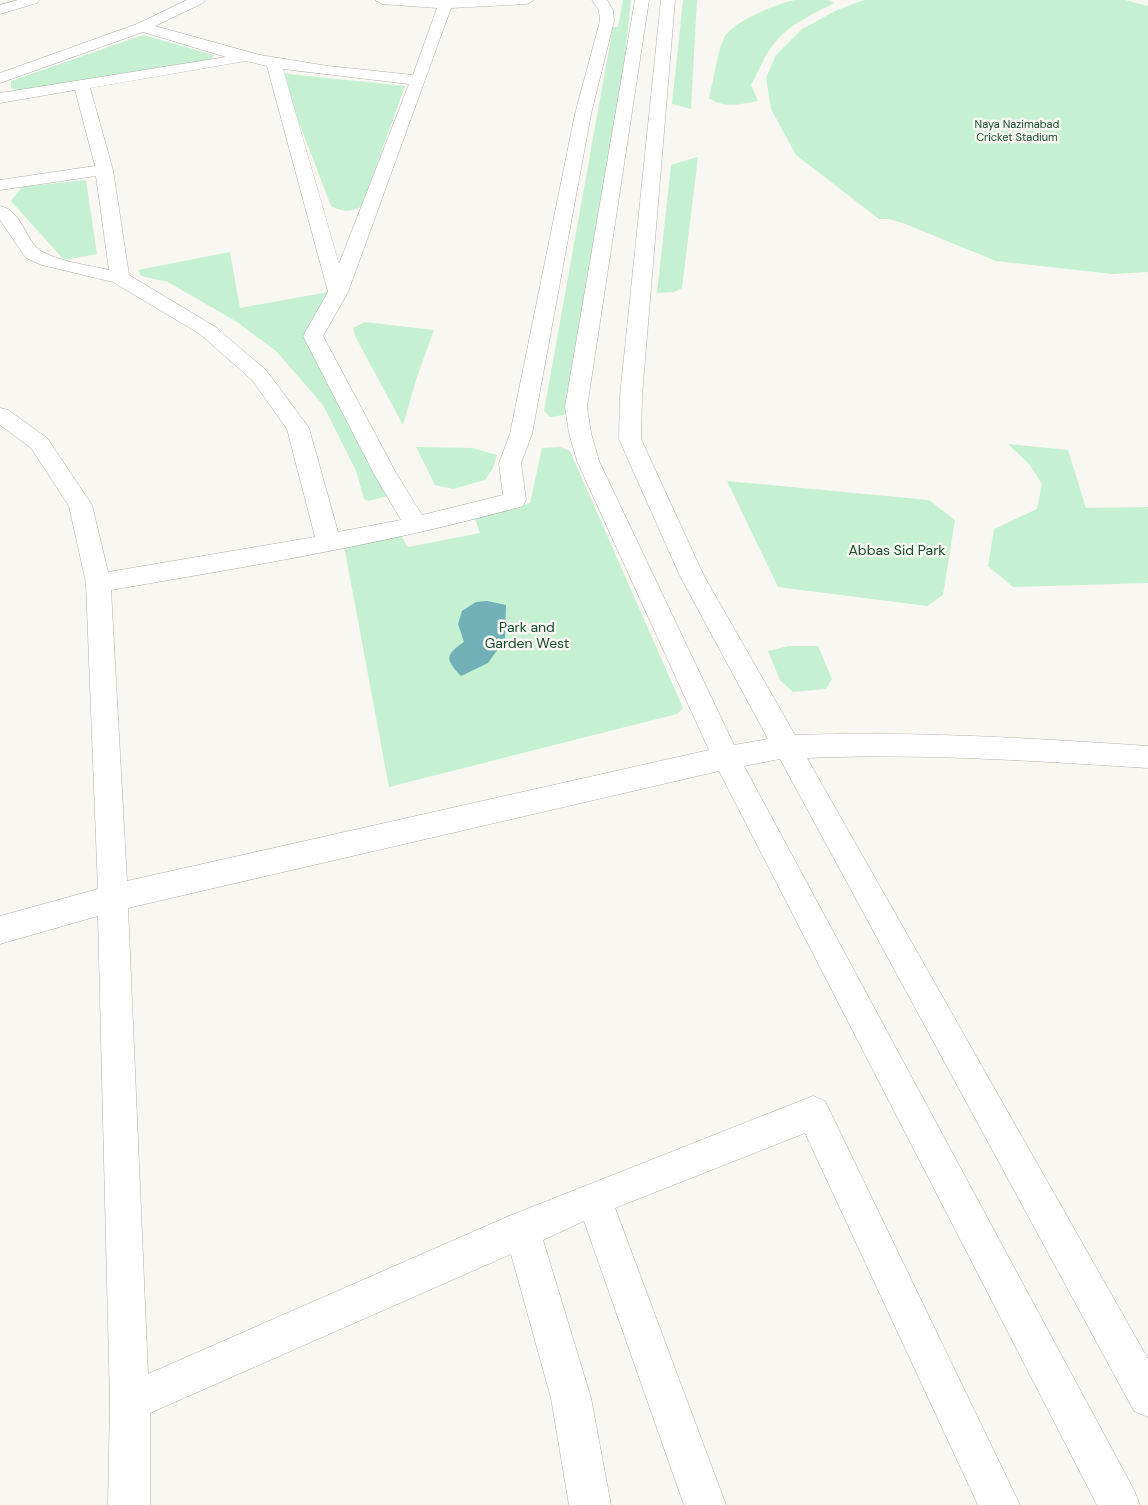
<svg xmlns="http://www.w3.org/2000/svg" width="1148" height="1505" font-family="'DM Sans',sans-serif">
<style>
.green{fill:#c5f1d2}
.water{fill:#70b0b6}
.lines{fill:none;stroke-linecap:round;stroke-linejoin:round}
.minor-casing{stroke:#b0afaa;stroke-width:1}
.minor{fill:#fff;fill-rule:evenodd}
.labels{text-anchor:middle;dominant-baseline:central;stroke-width:5;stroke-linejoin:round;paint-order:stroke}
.far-park-label{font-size:11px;fill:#164c2d;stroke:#f8f7f2}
.park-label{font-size:14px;fill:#164c2d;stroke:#f8f7f2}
</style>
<rect width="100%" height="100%" fill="#f8f7f2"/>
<path class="green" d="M623 0H631L623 77 566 411 564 415 550 417 544 411 613 27H618Z
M683 0H697L691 109 672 104Z
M795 0H828L834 3C814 14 791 23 776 41 765 54 759 70 751 85L758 101C740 104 725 109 709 98 713 83 718 50 724 38 733 21 776 4 795 0Z
M864 0H1125L1148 6V272L1113 274 996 261 903 223 889 219H879L796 155 771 109 766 78 776 55 802 29 837 10Z
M143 35 214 55 211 60 19 91 11 88V81Z
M280 73 405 86 362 206C351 213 342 212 331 206Z
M698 157 682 288 674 292 657 293 671 165Z
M86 180 97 254 64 260 11 201 22 187Z
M230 252 240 308 328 292 308 336 388 496 368 501 364 499 356 471 323 405 276 351 237 322 168 282 141 276 138 270Z
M365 322 434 330 417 377 403 425 356 338 353 328Z
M1008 444 1068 450 1086 508 1148 507V583L1013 587 988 566 994 529 1037 509 1042 484 1029 464Z
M416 447 472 448 497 455 493 468 485 480 453 489 435 485Z
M560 447 570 451 683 708 677 714 389 787 344 546 398 531 408 547 480 533 475 519 530 503 542 448Z
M727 481 929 500 955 520 943 595 927 606 778 587Z
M789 646H818L832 679 826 689 793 692 780 680 768 651Z"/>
<path class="water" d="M487 601 506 605 505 639 488 663 461 676C445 659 445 655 464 642L458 624 462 611 476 602Z"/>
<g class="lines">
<g class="minor-casing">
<path id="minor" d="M18 0H39L37 3 0 14V5Z
M187 0H205L203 3 155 26 260 55 328 66 413 75 437 8 382 4 375 0H534L527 4 451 8 348 292 323 336 396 473 422 515 503 495 499 463 510 434 575 114 600 21 599 10 592 0H607L613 10 614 21 591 114 532 434 521 463 526 500 523 506C388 544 249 566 111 590L127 881 709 750 577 461 569 433 565 407 635 0H649L587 407 591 433 599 461 734 745 768 739 680 576 619 439 620 396 661 0H675L642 396 641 439 704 576 795 735C912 731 1030 738 1148 746V768C1035 761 921 753 807 758L1148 1359V1417L1134 1411 780 759 744 766 1134 1490 1140 1505H1097L719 771 128 908 148 1374 509 1216 813 1096 825 1101 1020 1505H978L805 1133 615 1208 726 1505H684L584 1221 543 1240 591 1398 611 1505H569L551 1398 511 1254 150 1413V1505H108L110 1402 98 916 0 944V916L98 889 86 583 69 506 31 448 0 425V408L8 410 47 438 88 499 92 505 108 572 315 537 287 429 252 380 200 334 113 282 42 265 26 258 0 220V206C23 211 25 241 41 251 60 262 88 265 109 270L96 176 0 190V180L95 166 75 90 0 103V93L226 57 143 32 0 83V73L137 24ZM246 61 267 66 328 292 303 336 374 474 401 520 338 532 309 428 266 370 214 326 129 275 113 170 90 88ZM283 69 409 84 339 264Z"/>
</g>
<use href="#minor" class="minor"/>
</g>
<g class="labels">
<g class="far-park-label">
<text x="1017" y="124">Naya Nazimabad<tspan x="1017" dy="13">Cricket Stadium</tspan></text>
</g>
<g class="park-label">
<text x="897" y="550">Abbas Sid Park</text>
<text x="527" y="627">Park and<tspan x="527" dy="16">Garden West</tspan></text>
</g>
</g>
</svg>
